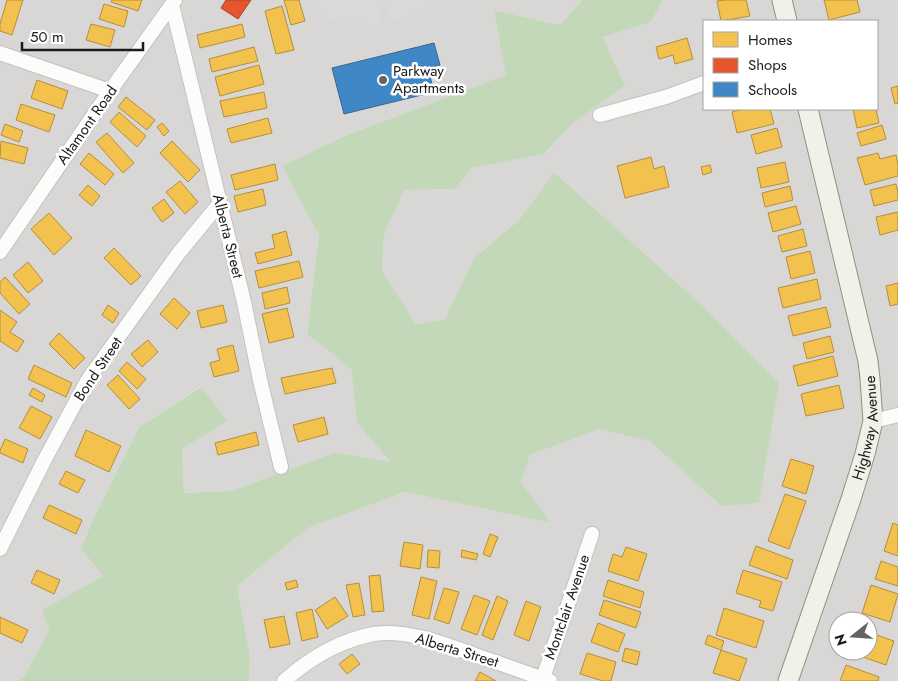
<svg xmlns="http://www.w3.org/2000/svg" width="898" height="681" font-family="Jost,sans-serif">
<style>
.residential{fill:#d9d7d5;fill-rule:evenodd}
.forest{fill:#c3d8b9}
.parking{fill:#dad9d7}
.homes{fill:#f2c14e;stroke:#b28f3f}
.shops{fill:#e4572e;stroke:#a84528}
.schools{fill:#3f88c5;stroke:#346792}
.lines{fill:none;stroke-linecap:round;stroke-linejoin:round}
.street-casing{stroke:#c2c2bf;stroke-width:16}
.secondary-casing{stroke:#90927c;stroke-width:21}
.street{stroke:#fcfcfb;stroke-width:14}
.secondary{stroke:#f1f1e9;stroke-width:19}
.poi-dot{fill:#636361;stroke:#fff;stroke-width:2}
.labels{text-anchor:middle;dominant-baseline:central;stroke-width:5;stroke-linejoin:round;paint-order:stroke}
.poi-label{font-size:15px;fill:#1b1b1b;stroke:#fff;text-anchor:start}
.street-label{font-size:15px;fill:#1b1b1b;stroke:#fff}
</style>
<rect width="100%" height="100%" fill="#eae8e3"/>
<path class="residential" d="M0 0H582L560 25 494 10 507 75 347 135 282 166 319 236 307 334 351 369 357 423 392 462 336 452 231 491 184 493 182 449 228 421 200 387 139 427 93 519 81 549 103 576 43 610 49 630 23 678 16 681H0Z
M663 0H898V681H249L250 656 237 586 308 528 405 492 551 523 521 482 530 455 600 429 650 440 721 506 779 383 705 308 554 172 519 220 474 258 445 319 416 326 382 270 384 235 404 190 455 189 472 168 544 154 573 123 625 86 603 37 651 22ZM704 21H877V109H704ZM838 621H868V651H838Z"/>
<path class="forest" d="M582 0H663L651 22 603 37 625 86 573 123 544 154 472 168 455 189 404 190 384 235 382 270 416 325 445 319 474 258 519 220 554 172 705 308 779 383 759 503 721 506 650 441 600 429 530 455 521 482 551 523 405 492 308 528 237 586 250 656 249 681H16L23 678 49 630 42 610 103 576 81 549 93 519 139 427 201 387 228 421 182 449 184 493 231 491 336 452 391 462 357 423 351 369 307 334 319 236 282 166 347 135 506 75 494 10 560 25Z"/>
<path class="parking" d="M317 0H376L382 26 322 20Z
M384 0H425L428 13 388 21Z"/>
<path class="homes" d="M7 0H23L12 35 0 31V24Z
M112 0H142L138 11 111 2Z
M284 0H299L305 21 291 25Z
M724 0H746L750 16 721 21 717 1Z
M824 0H857L860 12 829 20Z
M104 4 128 11 124 27 99 19Z
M282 6 294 50 276 54 265 11Z
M91 24 115 30 110 47 86 40Z
M242 24 245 37 200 48 197 35Z
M687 38 693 59 675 64 673 55 659 59 656 47Z
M254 47 258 61 212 72 209 59Z
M259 65 264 84 220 96 215 77Z
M37 80 68 91 62 109 31 98Z
M898 86V103L895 104 891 88Z
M264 92 267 108 224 117 220 101Z
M126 97 155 120 147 130 118 107Z
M21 104 55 115 49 132 16 120Z
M743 109H770L774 124 737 133 732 112Z
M853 109H876L879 123 857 128Z
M119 112 146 136 137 147 110 122Z
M268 118 272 133 231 143 227 129Z
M162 123 169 131 164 136 157 127Z
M5 124 23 131 19 142 1 135Z
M882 125 886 139 861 146 857 133Z
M777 128 782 147 756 154 751 135Z
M107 133 134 163 123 173 96 142Z
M1 141 28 148 24 164 0 158Z
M172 141 200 170 188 182 160 153Z
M89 153 114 174 105 185 80 164Z
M878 153 880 159 896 155 898 164V176L865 185 857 158Z
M651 157 654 169 664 166 669 187 625 198 617 166Z
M785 162 789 182 761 188 757 168Z
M275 164 278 180 235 190 231 175Z
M710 165 712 172 703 175 701 167Z
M180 181 198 202 185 214 166 192Z
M896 184 898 192V200L874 206 870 190Z
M88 185 100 196 92 206 79 195Z
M790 186 793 200 765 207 762 193Z
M263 189 266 205 238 212 234 196Z
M164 199 174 213 162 222 152 208Z
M796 206 801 224 773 232 768 213Z
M898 212V230L880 235 876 217Z
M49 213 72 238 54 255 31 229Z
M803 229 807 246 782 252 778 236Z
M286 231 292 255 258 264 255 253 275 248 272 235Z
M114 248 141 276 131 285 104 258Z
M810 251 815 273 791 279 786 257Z
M299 261 303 277 259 288 255 271Z
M28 262 43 281 28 293 13 275Z
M5 277 30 304 19 314 0 293V282Z
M817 279 821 299 783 308 778 288Z
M898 283V304L890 306 886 286Z
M287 287 290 303 265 309 262 293Z
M174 298 190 313 177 329 160 314Z
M108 305 119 313 113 323 102 315Z
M223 305 227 322 201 328 197 311Z
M826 307 831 327 793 336 788 316Z
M287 308 294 337 269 343 262 314Z
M0 310 17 322 10 332 24 341 17 352 0 341Z
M59 333 85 358 74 369 49 344Z
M830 336 834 352 807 359 803 343Z
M148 340 158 352 142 367 131 354Z
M233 345 239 371 214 377 210 363 220 360 217 349Z
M833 356 838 376 798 386 793 366Z
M127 362 146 379 137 389 119 371Z
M34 365 72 383 66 397 28 379Z
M332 368 336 383 285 394 281 378Z
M118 375 140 399 129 409 107 385Z
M839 385 844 408 806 416 801 394Z
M33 388 45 395 42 402 29 395Z
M31 406 52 417 40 439 19 428Z
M324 417 328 434 298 442 293 425Z
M86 430 121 446 109 472 75 456Z
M256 432 259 445 218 455 215 443Z
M5 439 28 449 23 463 0 453V450Z
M791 459 814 466 806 494 782 486Z
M66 471 85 480 78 493 59 484Z
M785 494 806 501 789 549 768 541Z
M49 505 82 520 76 534 43 518Z
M893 523 898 525V556L884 551Z
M490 534 498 537 490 557 483 554Z
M404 542 423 545 420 569 400 566Z
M756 546 793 560 787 579 749 565Z
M626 547 647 554 638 581 608 571 613 554 622 557Z
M428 550 440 551 439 568 427 567Z
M462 550 478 554 476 560 461 557Z
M881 561 898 567V586L875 579Z
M37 570 60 580 54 594 31 583Z
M743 570 782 582 773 611 759 607 761 601 736 593Z
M380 575 384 611 372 612 369 576Z
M421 577 437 581 429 619 412 615Z
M296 580 298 587 287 590 285 583Z
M608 580 644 592 640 608 603 596Z
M359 583 365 615 353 617 346 585Z
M871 585 898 594 890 622 862 613Z
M444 588 459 592 449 624 434 619Z
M474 595 490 601 477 635 461 629Z
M497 596 508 601 493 640 482 635Z
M335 597 348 616 327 629 315 610Z
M604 600 641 612 636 628 599 615Z
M526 601 541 607 529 641 514 635Z
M724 608 764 621 756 648 716 635Z
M312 609 318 637 302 641 296 613Z
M284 616 290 644 270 648 264 620Z
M0 617 28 630 22 643 0 633Z
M598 623 625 634 618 652 591 642Z
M868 632 894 641 886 665 854 654V651H868Z
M708 635 724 641 721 650 705 644Z
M625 648 640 652 637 665 622 661Z
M721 650 747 659 739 681 713 673Z
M587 653 616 662 611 681H603L580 674Z
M352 654 360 664 347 674 339 664Z
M846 665 879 677 878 681H840Z
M480 672 496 681H475Z"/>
<path class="shops" d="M226 0H251L238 19 221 8Z"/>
<path class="schools" d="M434 43 440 65 428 68 434 92 344 114 332 68Z"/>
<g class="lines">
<g class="street-casing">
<path id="street" d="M172 5 244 302 260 380 281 467
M0 53 110 91
M600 115 666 97 704 83
M0 252 110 91 175 0
M873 421 898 415
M0 549 44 461 87 381 178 254 219 204
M284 681C309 659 341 640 374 634 408 629 447 645 478 656 502 664 526 673 550 681
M542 681 592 534"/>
</g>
<g class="secondary-casing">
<g id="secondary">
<path d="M782 0 787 21"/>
<path id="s1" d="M788 681 851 499 865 454 873 421 870 379 868 361 808 109"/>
</g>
</g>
<use href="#street" class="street"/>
<use href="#secondary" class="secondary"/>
</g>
<circle class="poi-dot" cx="383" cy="80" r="5"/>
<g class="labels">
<g class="poi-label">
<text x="393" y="71">Parkway<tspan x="393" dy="17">Apartments</tspan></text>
</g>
<g class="street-label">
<text transform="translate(87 125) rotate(-55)">Altamont Road</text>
<text transform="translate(228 236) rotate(76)">Alberta Street</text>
<text transform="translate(98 369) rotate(-56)">Bond Street</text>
<text stroke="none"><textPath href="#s1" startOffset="266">Highway Avenue</textPath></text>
<text transform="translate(567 607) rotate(-71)">Montclair Avenue</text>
<text transform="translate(457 650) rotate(17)">Alberta Street</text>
</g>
</g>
<rect x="703" y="20" width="175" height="90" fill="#ffffff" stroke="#a4a4a4"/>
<rect x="713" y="32" width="25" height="15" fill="#f2c14e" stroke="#a4a4a4"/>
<text x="748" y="45" font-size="15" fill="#1b1b1b">Homes</text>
<rect x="713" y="58" width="25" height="15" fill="#e4572e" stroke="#a4a4a4"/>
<text x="748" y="70" font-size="15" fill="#1b1b1b">Shops</text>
<rect x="713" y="82" width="25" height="15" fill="#3f88c5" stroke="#a4a4a4"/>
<text x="748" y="95" font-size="15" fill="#1b1b1b">Schools</text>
<g transform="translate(853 636) rotate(253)"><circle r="24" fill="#ffffff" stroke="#a4a4a4"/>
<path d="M0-4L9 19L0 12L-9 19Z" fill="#636361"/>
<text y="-8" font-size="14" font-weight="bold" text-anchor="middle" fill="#1b1b1b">N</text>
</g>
<path d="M22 42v8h121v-8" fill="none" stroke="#1b1b1b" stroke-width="2.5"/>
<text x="30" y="42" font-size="15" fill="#1b1b1b" stroke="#ffffff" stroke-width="4" paint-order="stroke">50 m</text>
</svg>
